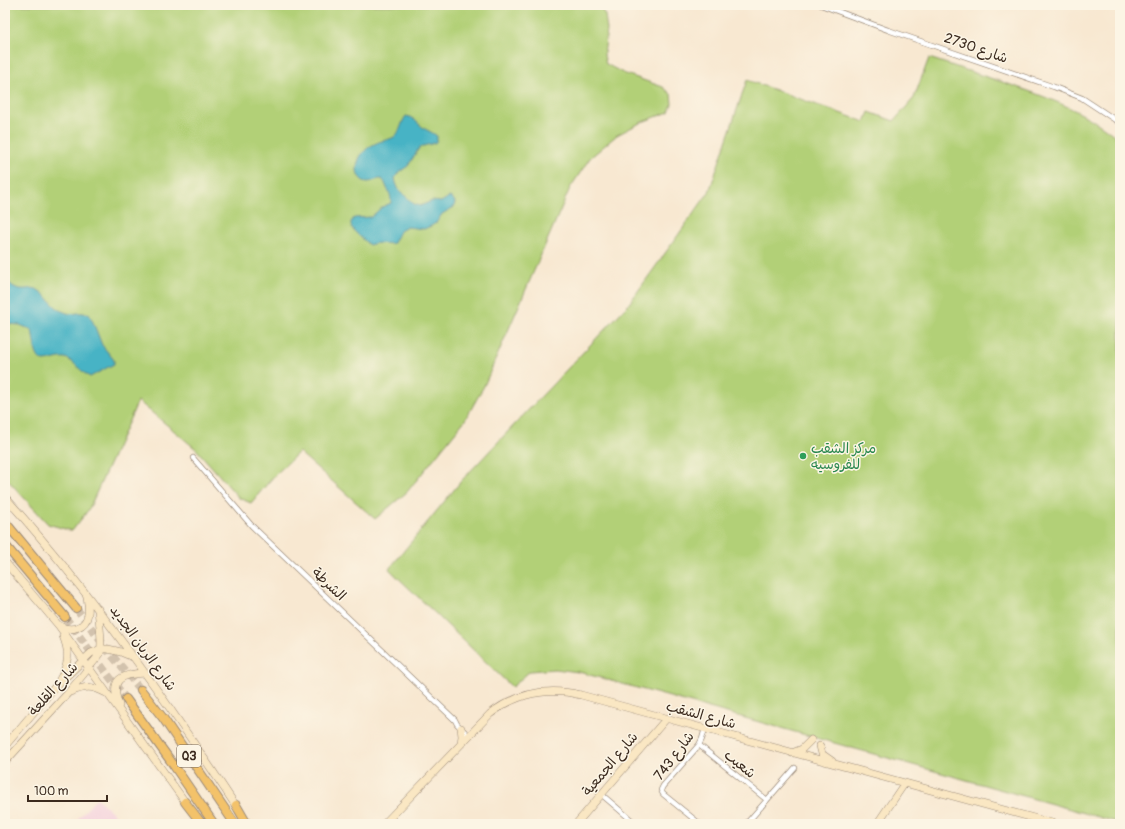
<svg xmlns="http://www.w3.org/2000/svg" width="1125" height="829" font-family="Pangolin,'Playpen Sans Arabic',sans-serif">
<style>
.built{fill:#f4cfdd}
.green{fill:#b2d077;stroke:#767d4a}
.water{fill:#47b3c5;stroke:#416e72}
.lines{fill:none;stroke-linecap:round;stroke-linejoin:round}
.highway-tunnel{stroke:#d2c2ad;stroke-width:8;stroke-dasharray:8 4;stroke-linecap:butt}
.street-casing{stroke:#9a8978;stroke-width:6}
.secondary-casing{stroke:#9a8978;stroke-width:8}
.highway-casing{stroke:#9a8978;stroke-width:10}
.street{stroke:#fff;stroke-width:4.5}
.secondary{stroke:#fae7c3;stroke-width:7}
.highway{stroke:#f3c26a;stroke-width:8}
.leisure-dot{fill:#2e9e5b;stroke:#fcf5e5;stroke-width:1.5}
.labels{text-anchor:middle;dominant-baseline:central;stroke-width:3;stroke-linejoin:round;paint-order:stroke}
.shield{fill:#fcf5e5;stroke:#75675a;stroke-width:1}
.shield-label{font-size:13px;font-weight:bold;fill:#3b2a1e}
.street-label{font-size:14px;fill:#3b2a1e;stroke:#fcf5e5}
.leisure-label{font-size:14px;fill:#27864d;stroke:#fcf5e5;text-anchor:start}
</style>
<rect width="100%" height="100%" fill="#fcf5e5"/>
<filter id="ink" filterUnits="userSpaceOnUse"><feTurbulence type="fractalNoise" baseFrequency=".025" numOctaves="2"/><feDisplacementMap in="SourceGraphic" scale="8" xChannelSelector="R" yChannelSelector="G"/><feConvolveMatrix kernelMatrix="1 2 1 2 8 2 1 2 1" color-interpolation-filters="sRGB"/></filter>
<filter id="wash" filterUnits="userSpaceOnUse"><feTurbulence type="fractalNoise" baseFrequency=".012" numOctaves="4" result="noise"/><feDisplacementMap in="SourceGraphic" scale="16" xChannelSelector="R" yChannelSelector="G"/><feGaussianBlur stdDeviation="0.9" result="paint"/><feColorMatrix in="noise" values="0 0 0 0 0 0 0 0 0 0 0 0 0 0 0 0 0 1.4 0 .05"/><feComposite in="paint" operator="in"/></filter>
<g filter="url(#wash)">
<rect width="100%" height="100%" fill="#f8e8d1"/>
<path class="built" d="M97 798 125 824H73Z"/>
<path class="green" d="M5 5H599L605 15 607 30 604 55 606 64 623 73 663 87 671 94 672 104 669 112 642 122 617 135 590 158 570 188 484 386 465 420 407 492 375 519 299 452 274 476 251 503 239 498 196 449 138 401 89 509 72 531 48 524 5 477Z
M929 58C952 66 976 73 999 81 1042 95 1085 110 1120 140V823L670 697 579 672 555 669 530 671 512 687 389 569 462 480 628 305 709 192 747 80 865 122 869 112 894 121 914 98Z"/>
<path class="water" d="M406 116C414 117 419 125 425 129 429 131 433 133 437 136V140L435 143 423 146 419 148 408 166 398 173 395 178 396 183 399 190 414 204 420 206 432 201 441 202 449 197 453 199 455 202 454 207 442 214 436 223 431 226 424 229 407 227 400 231 394 243C385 245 380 241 369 245L354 231 351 226V222L354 218 371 217 382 207 391 203C391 196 390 194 387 188 386 186 385 182 383 180 379 177 373 182 368 182 361 182 357 175 357 169 357 154 369 145 382 141 386 140 391 139 394 137 401 132 401 122 406 116Z
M5 278C11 286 16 290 26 289 31 289 34 287 38 290 49 296 53 309 67 313 73 315 77 312 83 313 85 313 87 314 89 314L93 322 102 345 114 360V364L90 377C82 373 73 360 65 358 58 357 51 361 44 361 34 360 34 338 32 330L20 325 10 324 5 321Z"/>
</g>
<g filter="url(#ink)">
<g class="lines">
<path class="highway-tunnel" d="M76 608 109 652 141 690
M65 617 126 699"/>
<g class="street-casing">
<path id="street" d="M821 5 888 30 1054 87 1082 98 1120 123
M193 458 252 526 455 720 457 724 469 736
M699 745 767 800
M601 794 636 824
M700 824 663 794 661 790 663 786 699 745 702 739 704 732
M746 824 795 768"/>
</g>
<g class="secondary-casing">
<path id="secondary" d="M5 497C92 594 166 700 238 809
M5 562 59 626 188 806
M60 626C71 632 86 628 88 614 89 608 88 603 87 597
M59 681C69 664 70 653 63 636
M70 692C86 686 91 685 106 693
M119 705C109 679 121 674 145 673
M461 728 462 736 461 743
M5 746 54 688 91 653 101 649H108L121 652 135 658
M820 746 822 754 832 761
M792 753 802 749 811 740
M5 762 68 693 100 654C103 640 99 624 98 609
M384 824 490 714C517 693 548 687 581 695L1056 824
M576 824 666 719
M877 824 902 787"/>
</g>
<g class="highway-casing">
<path id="highway" d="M5 522 76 608
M5 545 65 617
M141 690 163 718 235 824
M126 699 170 760 214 824
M185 802 202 824
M236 805 247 824"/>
</g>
<use href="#street" class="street"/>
<use href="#secondary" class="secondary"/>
<use href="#highway" class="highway"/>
</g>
</g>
<circle class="leisure-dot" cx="803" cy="456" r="4"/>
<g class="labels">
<rect class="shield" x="177" y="745" width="24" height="22" rx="3"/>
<g class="shield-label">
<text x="189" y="756">Q3</text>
</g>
<g class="street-label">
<text transform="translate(976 48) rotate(19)">شارع 2730</text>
<text transform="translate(329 584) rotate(44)">الشرطة</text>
<text transform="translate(143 648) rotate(54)">شارع الريان الجديد</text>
<text transform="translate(53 689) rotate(-48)">شارع القلعة</text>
<text transform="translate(701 715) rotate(15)">شارع الشقب</text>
<text transform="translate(674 756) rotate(-53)">شارع 743</text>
<text transform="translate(610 764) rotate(-50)">شارع الجمعية</text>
<text transform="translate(740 764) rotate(39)">شعيب</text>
</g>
<g class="leisure-label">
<text x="811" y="448">مركز الشقب<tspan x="811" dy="16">للفروسيه</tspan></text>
</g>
</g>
<rect width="1125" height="829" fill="none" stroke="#fcf5e5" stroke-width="20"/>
<path d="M28 795v6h79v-6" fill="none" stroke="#3b2a1e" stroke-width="2"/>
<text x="34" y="795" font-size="12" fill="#3b2a1e" stroke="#fcf5e5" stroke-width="3" paint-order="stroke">100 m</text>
</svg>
